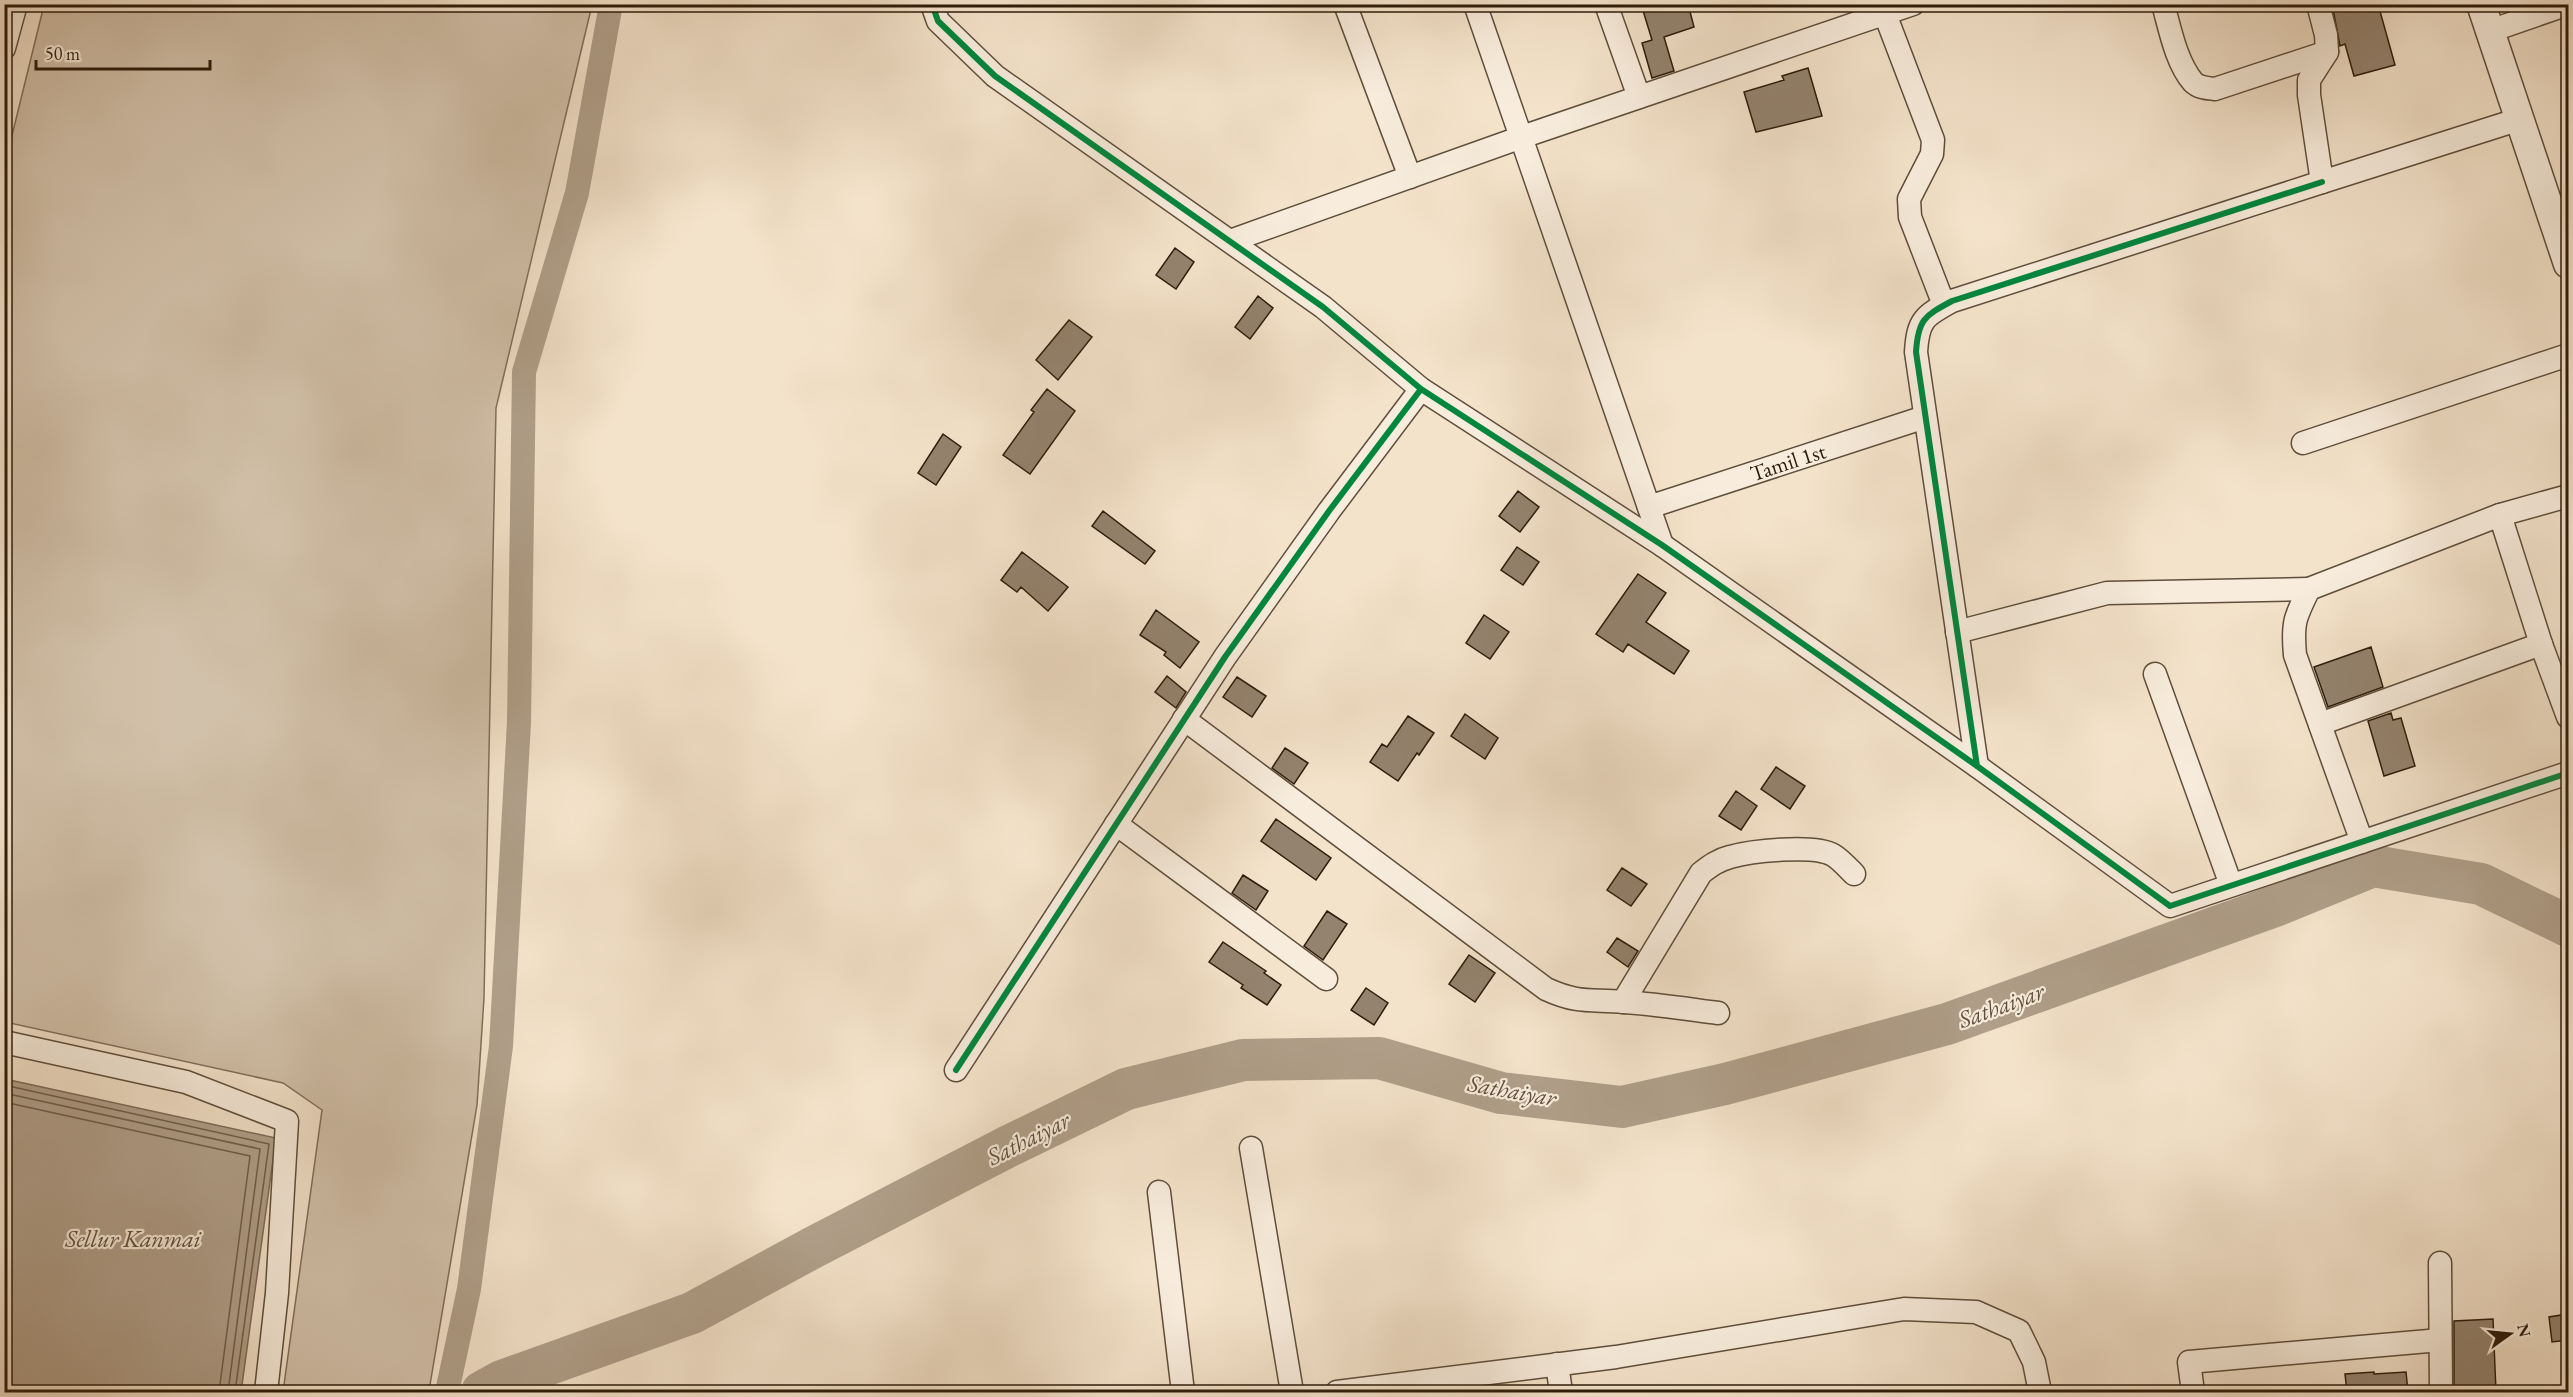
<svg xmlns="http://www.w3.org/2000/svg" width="2573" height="1397" font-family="'EB Garamond',serif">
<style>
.green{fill:#d2c1aa;stroke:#806e5a;stroke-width:1.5}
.water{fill:#b09f8a;stroke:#7c6b57;stroke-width:1.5}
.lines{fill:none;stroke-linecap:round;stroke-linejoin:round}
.shore{stroke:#6e5e4a;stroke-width:1.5}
.canal{stroke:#b09f8a;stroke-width:24}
.river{stroke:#b09f8a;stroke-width:42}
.building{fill:#94836f;stroke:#2d1c0b;stroke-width:1.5}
.minor-casing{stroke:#5f4e3b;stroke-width:25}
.tertiary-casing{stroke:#5f4e3b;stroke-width:31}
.minor{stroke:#f8eddd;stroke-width:22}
.tertiary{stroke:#f8eddd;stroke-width:28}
.cycleway-casing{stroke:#f8eddd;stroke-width:10}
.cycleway{stroke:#00873e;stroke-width:6}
.labels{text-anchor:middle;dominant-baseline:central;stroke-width:4.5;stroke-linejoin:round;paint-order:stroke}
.street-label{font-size:22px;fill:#2d1c0b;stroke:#f8eddd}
.water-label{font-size:24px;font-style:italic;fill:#61503e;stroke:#f8eddd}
</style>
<rect width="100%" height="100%" fill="#f4e3cb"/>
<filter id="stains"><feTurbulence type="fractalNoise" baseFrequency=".00333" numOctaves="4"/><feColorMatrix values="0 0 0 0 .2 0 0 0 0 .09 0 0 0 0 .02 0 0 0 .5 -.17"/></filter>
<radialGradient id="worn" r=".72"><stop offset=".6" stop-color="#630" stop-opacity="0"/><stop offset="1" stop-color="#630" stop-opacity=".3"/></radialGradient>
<path class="green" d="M44 5H592L496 408 484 998 477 1105 430 1385 398 1392H283L322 1110 283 1083 5 1022 4 168Z"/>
<path class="water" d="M5 1079 276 1138 241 1392H5Z"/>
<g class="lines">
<path class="shore" d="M4 1085 269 1144 235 1392
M4 1093 260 1149 228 1392
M4 1102 250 1156 219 1392"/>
<path class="canal" d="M447 1392 469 1289 501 1046 519 722 524 372 577 193 611 4"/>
<path class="river" d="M482 1392 502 1381 692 1313 814 1247 1009 1146 1126 1089 1243 1060 1379 1058 1501 1093 1622 1107 1725 1084 1947 1024 2275 906 2373 866 2481 884 2568 926"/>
</g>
<path class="building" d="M1641 4H1688L1694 27 1664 37 1674 71 1652 78 1642 43 1652 40Z
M2332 4H2378L2395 65 2354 76 2345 44 2340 46Z
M1808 68 1822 116 1756 132 1744 92 1784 80 1782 76Z
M1175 248 1194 262 1176 289 1156 275Z
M1258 296 1273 308 1250 339 1235 327Z
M1069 320 1092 337 1058 380 1036 360Z
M1047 389 1075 411 1030 474 1003 455 1034 412 1031 410Z
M943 434 961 447 936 485 918 473Z
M1518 491 1539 507 1520 532 1499 516Z
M1103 511 1155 551 1145 564 1092 526Z
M1517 547 1539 562 1523 585 1501 570Z
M1022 552 1068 587 1048 611 1021 587 1017 592 1001 580Z
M1638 574 1666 593 1646 622 1689 651 1674 674 1628 644 1623 652 1596 634Z
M1156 610 1199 642 1180 668 1164 655 1166 652 1140 635Z
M1484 615 1509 632 1490 659 1466 643Z
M2371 647 2383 687 2328 707 2314 667Z
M1167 676 1186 692 1176 708 1155 692Z
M1237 677 1266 696 1252 717 1223 697Z
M2391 713 2393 720 2401 718 2415 766 2384 776 2368 721Z
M1465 714 1498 738 1485 759 1451 736Z
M1408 716 1434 733 1419 755 1417 753 1398 781 1370 762 1382 744 1387 747Z
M1285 748 1308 763 1294 784 1272 768Z
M1776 767 1805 786 1790 809 1761 789Z
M1736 791 1757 806 1741 830 1719 816Z
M1276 819 1331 858 1316 880 1261 841Z
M1622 868 1647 884 1631 906 1607 890Z
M1243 875 1268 891 1256 910 1232 893Z
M1327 911 1347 924 1323 960 1304 946Z
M1617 938 1638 951 1628 967 1607 952Z
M1223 942 1266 971 1264 973 1281 985 1267 1005 1241 988 1243 985 1209 962Z
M1469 955 1495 973 1475 1002 1449 984Z
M1366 988 1388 1003 1374 1025 1351 1010Z
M2568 1314V1340L2552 1342 2549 1317Z
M2493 1319 2496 1392H2454V1321Z
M2374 1372V1374L2406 1372 2408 1392H2347L2345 1374Z"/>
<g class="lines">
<g class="minor-casing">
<g id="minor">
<path d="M932 4 938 21 995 76 1323 307 1421 389 1662 545 1977 766 2170 906 2568 773"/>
<path d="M1345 4 1410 177"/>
<path d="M1475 4 1662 545"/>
<path d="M1606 4 1639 97"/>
<path d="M2163 4C2170 29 2176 62 2193 82 2199 88 2207 88 2215 89L2327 52"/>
<path d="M2318 4 2326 35 2327 52 2309 80V95L2322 182 2520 119"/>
<path d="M1885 14 1933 140 1932 154 1909 199 1910 217 1944 305"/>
<path d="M2490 31 2568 4"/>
<path d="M4 48 16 4"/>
<path d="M1230 241 1522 137 1913 4"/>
<path d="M2303 443 2568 355"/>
<path d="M2568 496 2500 515 2541 644 2568 717"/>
<path id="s1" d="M1649 507 1925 417"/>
<path d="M1957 632 2107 593 2309 589"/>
<path d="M2155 674 2231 885"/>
<path d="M1184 719 1546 989C1579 1004 1590 999 1624 1002 1655 1004 1687 1009 1718 1013"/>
<path d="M2320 724 2541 644"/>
<path d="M1977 766 1916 352C1918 320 1924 316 1952 301L2322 182"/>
<path d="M1116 824 1326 979"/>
<path d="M2362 842 2295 655C2292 623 2295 617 2309 589L2500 515"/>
<path d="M1623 1002 1701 873C1710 866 1718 860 1730 857 1751 851 1814 844 1833 855 1840 859 1848 868 1854 874"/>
<path d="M4 1042 186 1082 287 1121 277 1293 266 1392"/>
<path d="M956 1070 1225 657 1329 511 1421 389"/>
<path d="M1251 1148 1292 1392"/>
<path d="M1159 1192 1183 1392"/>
<path d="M2440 1263 2441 1392"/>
<path d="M1557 1364 1561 1392"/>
<path d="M1337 1392 1616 1357 1904 1309 1976 1312 2019 1331 2034 1362 2040 1392"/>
<path d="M2193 1392 2189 1362 2440 1340"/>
</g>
</g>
<g class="tertiary-casing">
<path id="tertiary" d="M2481 4 2568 264"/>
</g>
<use href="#minor" class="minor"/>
<use href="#tertiary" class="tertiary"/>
<g class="cycleway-casing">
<path id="cycleway" d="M932 4 938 21 995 76 1323 307 1421 389 1662 545 1977 766 2170 906 2568 773
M1977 766 1916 352C1918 320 1924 316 1952 301L2322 182
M956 1070 1225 657 1329 511 1421 389"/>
</g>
<use href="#cycleway" class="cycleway"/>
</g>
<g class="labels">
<g class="street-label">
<text stroke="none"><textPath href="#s1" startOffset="146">Tamil 1st</textPath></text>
</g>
<g class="water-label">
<text transform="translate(2001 1005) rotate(-20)">Sathaiyar</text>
<text transform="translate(1512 1090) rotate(10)">Sathaiyar</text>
<text transform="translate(1028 1138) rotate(-27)">Sathaiyar</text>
<text x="133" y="1238">Sellur Kanmai</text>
</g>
</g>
<rect width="2573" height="1397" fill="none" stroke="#f4e3cb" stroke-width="24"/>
<rect x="6" y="6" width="2561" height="1385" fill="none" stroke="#2d1c0b" stroke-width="3"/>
<rect x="12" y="12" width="2549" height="1373" fill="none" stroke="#2d1c0b" stroke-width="1.5"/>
<g transform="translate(2510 1334) rotate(75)" stroke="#f8eddd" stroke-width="4.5" paint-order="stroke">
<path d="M0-4.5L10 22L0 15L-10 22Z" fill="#2d1c0b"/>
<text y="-9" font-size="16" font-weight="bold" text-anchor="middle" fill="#2d1c0b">N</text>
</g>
<path d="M36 60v9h174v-9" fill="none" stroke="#2d1c0b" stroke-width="3"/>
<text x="45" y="60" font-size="18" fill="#2d1c0b" stroke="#f8eddd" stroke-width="4.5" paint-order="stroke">50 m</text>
<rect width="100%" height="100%" filter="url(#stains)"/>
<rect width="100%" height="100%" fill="url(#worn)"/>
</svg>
